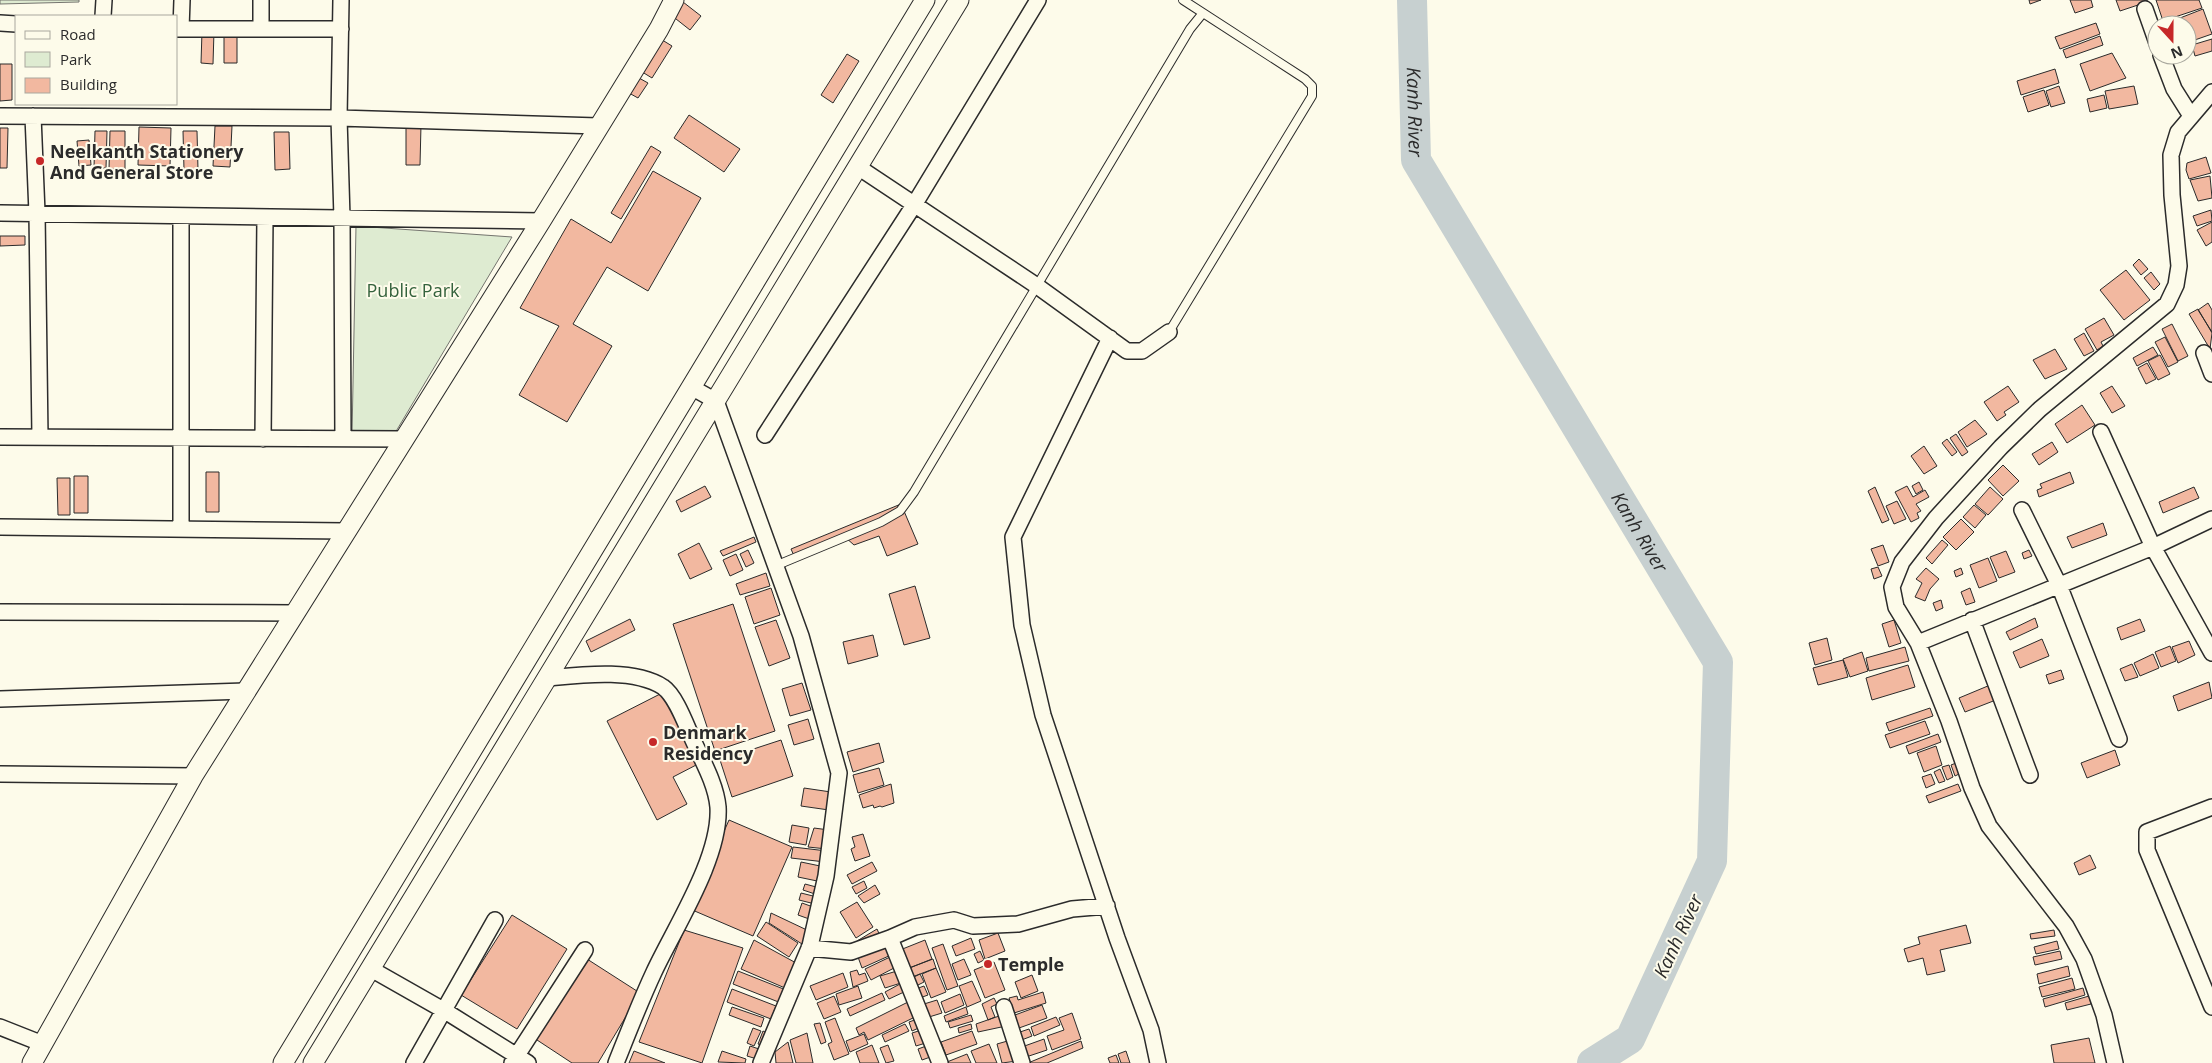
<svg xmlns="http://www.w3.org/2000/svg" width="2212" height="1063" font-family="'Open Sans',sans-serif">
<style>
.green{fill:#deebd1;stroke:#74746e}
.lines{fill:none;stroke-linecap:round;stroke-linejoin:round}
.river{stroke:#c7d0d0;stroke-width:30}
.building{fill:#f2b8a0;stroke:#2b2b2b}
.service-casing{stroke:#2b2b2b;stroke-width:10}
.minor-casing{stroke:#2b2b2b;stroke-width:18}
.tertiary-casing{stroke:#2b2b2b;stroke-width:21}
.service{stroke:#fdfbea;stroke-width:8}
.minor{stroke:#fdfbea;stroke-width:15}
.tertiary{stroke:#fdfbea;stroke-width:19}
.poi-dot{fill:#c62828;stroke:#fdfbea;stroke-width:2}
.labels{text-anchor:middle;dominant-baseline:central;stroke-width:4;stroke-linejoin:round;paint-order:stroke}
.poi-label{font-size:18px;font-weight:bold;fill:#2b2b2b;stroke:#fdfbea;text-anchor:start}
.park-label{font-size:18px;fill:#34623c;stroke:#fdfbea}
.water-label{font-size:19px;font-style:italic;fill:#2b2b2b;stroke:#fdfbea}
</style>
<rect width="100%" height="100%" fill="#fdfbea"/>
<path class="green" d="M0 0H79V2L0 4Z
M356 226 512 237 395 433 352 436Z"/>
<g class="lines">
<path class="river" id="s1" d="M1412 0 1416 160 1718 662 1712 861 1630 1039 1592 1063"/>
</g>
<path class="building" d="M2029 0H2041L2030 4Z
M2070 0H2091L2093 7 2075 13Z
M2116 0H2147V2L2120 11Z
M2156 0H2199L2202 8 2163 21Z
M683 2 701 16 690 30 671 15Z
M2203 9 2212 34 2189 42 2187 25H2183L2180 18Z
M2096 23 2100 34 2060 49 2055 37Z
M202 31H214L213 64 201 63Z
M224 33H237V63H224Z
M2100 36 2103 45 2066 58 2063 50Z
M659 38 672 46 652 78 639 70Z
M2212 39V51L2195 56 2192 45Z
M2112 53 2126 78 2090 91 2080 64Z
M847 54 859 61 833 103 821 95Z
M0 64H12V100L0 101Z
M2055 69 2059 83 2021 95 2017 81Z
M639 78 648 83 638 98 629 93Z
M2059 86 2065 103 2051 107 2046 91Z
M2134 86 2138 104 2109 109 2105 91Z
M2044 90 2049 105 2028 112 2023 97Z
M2104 95 2107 108 2090 112 2087 99Z
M689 115 740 149 724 172 674 138Z
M406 125H421L420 165H406Z
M215 126H232L230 167 213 166Z
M139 127 171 128 170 166 138 165Z
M0 128H8L7 168H0Z
M95 131H107L106 168H94Z
M110 131H125V169H109Z
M183 131H197L198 170H184Z
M274 132H289L290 169 275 170Z
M89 140 91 165 79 166 77 141Z
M651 146 661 152 621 219 611 213Z
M2206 157 2211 173 2189 179 2186 170 2187 163Z
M653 171 701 198 648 291 607 267 573 324 612 346 567 422 519 395 559 326 520 308 571 219 611 243Z
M2210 176 2212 198 2198 201 2190 180Z
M2211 210 2212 221 2197 226 2193 216Z
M2212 222V242L2206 246 2197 230Z
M0 236H25V245L0 246Z
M2139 259 2148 269 2141 275 2133 265Z
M2126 270 2150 300 2124 320 2100 290Z
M2151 272 2160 284 2154 290 2144 278Z
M2208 303 2212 310V332L2198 310Z
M2198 309 2212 333 2210 349 2189 314Z
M2104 318 2114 335 2101 342 2103 346 2097 350 2085 329Z
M2172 324 2188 356 2178 361 2162 329Z
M2084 333 2094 351 2084 356 2074 339Z
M2165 337 2178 362 2168 367 2155 342Z
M2153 347 2158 355 2137 366 2133 358Z
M2055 349 2067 369 2045 379 2033 360Z
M2160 355 2170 374 2158 380 2148 361Z
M2147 363 2156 379 2146 384 2138 368Z
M2008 386 2019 402 2004 412 2006 415 1997 421 1984 402Z
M2112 386 2125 406 2112 413 2100 393Z
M2082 405 2095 425 2067 443 2055 424Z
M1975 420 1987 434 1967 447 1958 432Z
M1956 434 1968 452 1962 456 1950 438Z
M1947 439 1957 452 1952 456 1942 443Z
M2052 442 2058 452 2039 465 2032 454Z
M1924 446 1937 466 1924 474 1911 456Z
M2003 465 2019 481 2003 496 1988 480Z
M206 472H219V512H206Z
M2070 472 2074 483 2039 497 2037 490 2042 488 2040 484Z
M74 476H88V513H74Z
M57 478H70V515H58Z
M1919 482 1923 490 1916 494 1912 486Z
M705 486 711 497 681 512 676 501Z
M1907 486 1913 497 1925 490 1929 497 1916 504 1921 511 1917 513 1919 518 1911 522 1895 492Z
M1875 487 1889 520 1882 523 1868 491Z
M1990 487 2003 499 1988 515 1975 504Z
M2194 487 2199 498 2163 513 2159 502Z
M1897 501 1906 519 1894 524 1886 506Z
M901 504 918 544 887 556 879 536 854 545 845 537 795 558 791 549Z
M1974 505 1986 515 1975 528 1963 517Z
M1961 519 1974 532 1956 550 1943 537Z
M2103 523 2107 535 2072 548 2067 537Z
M754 537 756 542 723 556 720 551Z
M1942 540 1948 545 1932 564 1926 558Z
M699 543 712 569 690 579 678 554Z
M1883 545 1889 562 1878 566 1871 549Z
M748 550 754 563 746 567 740 554Z
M2029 550 2032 556 2024 559 2022 553Z
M2006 551 2015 572 1999 578 1990 557Z
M736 554 743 570 730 576 723 560Z
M1988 558 1997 581 1979 588 1970 565Z
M1878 567 1882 576 1874 579 1871 569Z
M1926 568 1939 579 1930 589 1925 601 1915 597 1922 583 1916 579Z
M1961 568 1963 574 1956 577 1954 571Z
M766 573 770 586 740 595 736 584Z
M915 586 930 638 904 645 889 594Z
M771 588 780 615 754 624 745 597Z
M1970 588 1975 602 1966 605 1961 592Z
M1941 600 1943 608 1936 611 1933 603Z
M733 604 775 731 715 751 673 624Z
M2035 618 2038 627 2010 640 2006 632Z
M630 619 635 630 591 652 586 641Z
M2140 619 2145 631 2121 640 2117 628Z
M776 620 790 658 769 666 755 627Z
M1894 620 1901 643 1889 647 1882 624Z
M873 635 878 656 848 664 843 642Z
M1827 638 1832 660 1815 665 1809 643Z
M2042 639 2049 656 2020 668 2013 652Z
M2189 641 2195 655 2178 663 2172 647Z
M2170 646 2176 661 2161 667 2155 652Z
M1905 647 1909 661 1869 671 1866 658Z
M1862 652 1868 671 1850 677 1843 659Z
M2153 654 2159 668 2140 676 2134 663Z
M1843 660 1848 677 1818 685 1813 668Z
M2132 664 2138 677 2125 681 2120 669Z
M1908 665 1915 687 1872 700 1866 678Z
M2061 670 2064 679 2049 684 2046 675Z
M2209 682 2212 698 2178 711 2173 696Z
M802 683 811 710 790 716 782 689Z
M1995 683 2001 698 1965 712 1959 698Z
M664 692 700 763 673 777 687 804 657 820 607 721Z
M1930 708 1933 716 1889 731 1886 723Z
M808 719 814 739 794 745 788 725Z
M1925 721 1930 734 1890 748 1885 735Z
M1938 734 1941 742 1909 754 1906 746Z
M781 740 793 776 732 797 720 760Z
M879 743 884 762 853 772 847 752Z
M1936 746 1942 765 1924 772 1917 753Z
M2115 750 2120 765 2087 778 2081 763Z
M1956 763 1961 773 1955 776 1951 765Z
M1949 765 1953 777 1947 780 1942 767Z
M879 768 884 785 858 793 853 775Z
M1940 769 1945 781 1939 783 1934 772Z
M1931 774 1935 784 1926 788 1922 777Z
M891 784 894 803 882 807 880 806 874 808 873 805 863 808 859 795Z
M1958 784 1961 791 1929 803 1926 796Z
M804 788 831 792 829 810 801 806Z
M729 820 792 847 753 936 690 909Z
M792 825 809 828 806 845 789 842Z
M814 828 829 830 827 849 808 847Z
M863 834 870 856 855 861 851 849 855 847 852 837Z
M793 847 827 851 825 862 791 858Z
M2090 855 2096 868 2079 875 2074 863Z
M801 862 825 867 822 882 798 877Z
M872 862 877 871 852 884 847 875Z
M864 881 867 888 856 894 852 887Z
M805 884 820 888 818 895 803 890Z
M875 885 880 894 864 903 858 896Z
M801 893 817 897 815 904 799 900Z
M857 902 873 927 856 938 840 912Z
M802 903 816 908 812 920 798 915Z
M771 913 809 931 802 944 769 923Z
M512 915 567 949 517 1029 461 995Z
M766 922 798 943 789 957 757 936Z
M1966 925 1971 943 1940 950 1945 971 1927 975 1923 958 1908 962 1904 949 1920 944 1918 937Z
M877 929 882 940 861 947 857 941Z
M684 930 743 948 702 1063 639 1042Z
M2054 930 2055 936 2031 939 2030 934Z
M998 933 1005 951 985 959 979 940Z
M971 938 975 949 956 956 952 946Z
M754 940 798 964 785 988 741 969Z
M925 940 932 959 907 969 900 950Z
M2057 941 2059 949 2036 954 2034 947Z
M943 944 958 986 947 990 932 948Z
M886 945 891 955 862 968 858 957Z
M980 951 984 960 978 963 974 954Z
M2060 951 2062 959 2035 965 2033 957Z
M890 957 896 967 871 980 865 969Z
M587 959 640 993 598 1063H572L534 1038Z
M933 959 936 968 912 977 909 968Z
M964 959 971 975 958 980 952 964Z
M994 962 1005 990 985 998 974 970Z
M2068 966 2070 976 2039 984 2037 974Z
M936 968 946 992 931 998 922 974Z
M857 970 859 975 865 973 868 981 853 987 850 972Z
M738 971 786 990 781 1003 733 984Z
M897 971 901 983 885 988 880 976Z
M843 973 848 987 816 1000 810 986Z
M920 974 924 982 914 987 910 979Z
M1032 975 1038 991 1021 998 1015 982Z
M2072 978 2075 989 2042 997 2039 987Z
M972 981 981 1001 967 1007 959 986Z
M900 984 904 992 889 999 885 992Z
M858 986 862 998 839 1005 836 994Z
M924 986 928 995 917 999 913 990Z
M2083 988 2085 995 2045 1007 2043 999Z
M732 989 776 1006 771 1019 727 1002Z
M1043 992 1046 1003 1014 1013 1009 998 1017 996 1018 1000Z
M882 993 885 1000 850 1016 847 1009Z
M960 994 964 1005 945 1013 941 1002Z
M834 996 841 1012 824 1019 817 1003Z
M2089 996 2091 1004 2067 1010 2065 1003Z
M994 998 997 1004 991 1007 995 1017 988 1020 982 1004Z
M937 1000 942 1013 929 1017 924 1004Z
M910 1001 917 1016 868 1040 864 1032 859 1035 856 1028Z
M1042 1005 1047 1018 1019 1028 1015 1015Z
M732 1007 764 1018 761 1027 729 1015Z
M966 1007 968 1014 946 1022 944 1016Z
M1072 1013 1081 1039 1052 1050 1047 1036 1064 1030 1059 1018Z
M971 1015 973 1021 950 1028 948 1022Z
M1002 1015 1006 1026 978 1032 976 1024Z
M1056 1017 1060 1025 1034 1036 1031 1027Z
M835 1018 849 1054 834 1060 828 1044 832 1042 825 1022Z
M920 1018 923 1026 912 1031 909 1022Z
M820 1023 826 1042 821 1044 814 1024Z
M905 1024 909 1031 885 1042 882 1035Z
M971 1024 972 1029 959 1033 958 1028Z
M753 1028 761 1031 754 1046 747 1043Z
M925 1029 929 1042 916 1046 912 1033Z
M1029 1029 1032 1036 1019 1041 1017 1033Z
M763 1031 767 1033 763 1046 758 1044Z
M972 1031 977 1044 946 1055 941 1042Z
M807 1033 813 1063H796L790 1040Z
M864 1034 868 1044 850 1052 846 1041Z
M2089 1038 2095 1063H2054L2051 1045Z
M1044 1039 1047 1050 1023 1058 1019 1048Z
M1011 1040 1017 1061 1002 1063 997 1044Z
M1081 1041 1083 1048 1047 1063H1028Z
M788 1042 793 1063H776L775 1052Z
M989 1044 997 1063H976L971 1051Z
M872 1045 879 1063H860L856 1052Z
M888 1045 894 1061 886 1063 880 1048Z
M929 1045 933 1056 922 1060 918 1049Z
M750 1046 759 1049 757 1059 747 1056Z
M634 1051 665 1063H629Z
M722 1051 746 1059 745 1063 718 1062Z
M1126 1051 1130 1063H1121L1118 1054Z
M967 1054 971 1063H947V1062Z
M1116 1055 1119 1063H1110L1108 1058Z"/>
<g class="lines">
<g class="service-casing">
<path id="service" d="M1169 332 1312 96V86L1305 79 1183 0
M775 566 881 522 900 511 914 492 1190 29 1203 13"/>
</g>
<g class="minor-casing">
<path id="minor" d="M341 0 339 118 342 218 343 439
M2145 9 2157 43
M103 16 104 0
M0 23 16 24
M176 29H341
M181 29 182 0
M261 29V0
M2161 55 2174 89 2191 116
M0 116 339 118 598 126
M33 116 37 213 40 437
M858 167 1037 286 1127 351H1142L1169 332
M0 213 541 221
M1110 338 1013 537 1022 625 1043 715 1117 938 1151 1030 1158 1063
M2204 353 2212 374
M691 387 716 401 801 636 839 773 826 876 810 946 761 1063
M2101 432 2153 547 2212 653
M765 435 914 205 1038 0
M0 437 403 439
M263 439 265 217
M2022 510 2059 585 2119 739
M0 527 345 531
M181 529V216
M0 612 294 613
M1972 620 2030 775
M1918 643 2153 547 2212 519
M547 678C580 675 633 668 663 687 676 696 686 725 693 740 702 760 716 784 718 807 721 857 675 927 654 972 640 1002 628 1033 616 1063
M0 699 245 691
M0 774 193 776
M2212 807 2147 832V850L2212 1007
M890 938 915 927 954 920 973 926 1018 924 1072 909 1107 906
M809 948 851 952 890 938 940 1063
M371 969 445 1011 528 1063
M1004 1007 1022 1063
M0 1027 43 1044
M414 1063 495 920
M512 1063 585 950
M2115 1063 2104 1015 2084 959 2066 926 1989 826 1972 788 1949 721 1918 643 1896 607 1892 587 1902 562 1936 518 2001 447 2040 409 2167 304 2176 285 2179 266 2172 195 2171 155 2178 132 2212 92"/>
</g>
<g class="tertiary-casing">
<path id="tertiary" d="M32 1063 193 776 541 221 659 29 674 0
M283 1063 925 0
M313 1063 959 0"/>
</g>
<use href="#service" class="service"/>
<use href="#minor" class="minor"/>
<use href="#tertiary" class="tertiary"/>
</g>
<g class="poi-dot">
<circle cx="40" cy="161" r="5"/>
<circle cx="653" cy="742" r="5"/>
<circle cx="988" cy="964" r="5"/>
</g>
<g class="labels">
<g class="poi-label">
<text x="50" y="151">Neelkanth Stationery<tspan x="50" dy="21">And General Store</tspan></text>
<text x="663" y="732">Denmark<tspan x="663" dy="21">Residency</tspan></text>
<text x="998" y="964">Temple</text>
</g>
<g class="park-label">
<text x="413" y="290">Public Park</text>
</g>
<g class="water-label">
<text stroke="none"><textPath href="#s1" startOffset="112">Kanh River</textPath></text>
<text stroke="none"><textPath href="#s1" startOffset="594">Kanh River</textPath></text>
<text transform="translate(1678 936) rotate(-65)">Kanh River</text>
</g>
</g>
<rect x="15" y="15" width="162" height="90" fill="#fdfbea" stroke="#a9a89e"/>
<rect x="25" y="31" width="25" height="8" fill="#fdfbea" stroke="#a9a89e"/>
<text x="60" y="40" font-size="15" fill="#2b2b2b">Road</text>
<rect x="25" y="52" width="25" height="15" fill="#deebd1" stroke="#a9a89e"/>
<text x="60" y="65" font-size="15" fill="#2b2b2b">Park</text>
<rect x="25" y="78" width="25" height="15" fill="#f2b8a0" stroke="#a9a89e"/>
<text x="60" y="90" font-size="15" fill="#2b2b2b">Building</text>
<g transform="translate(2172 40) rotate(159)"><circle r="24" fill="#fdfbea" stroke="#a9a89e"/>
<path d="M0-4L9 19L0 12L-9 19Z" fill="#c62828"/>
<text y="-8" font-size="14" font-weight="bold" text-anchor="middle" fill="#2b2b2b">N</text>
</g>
</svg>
